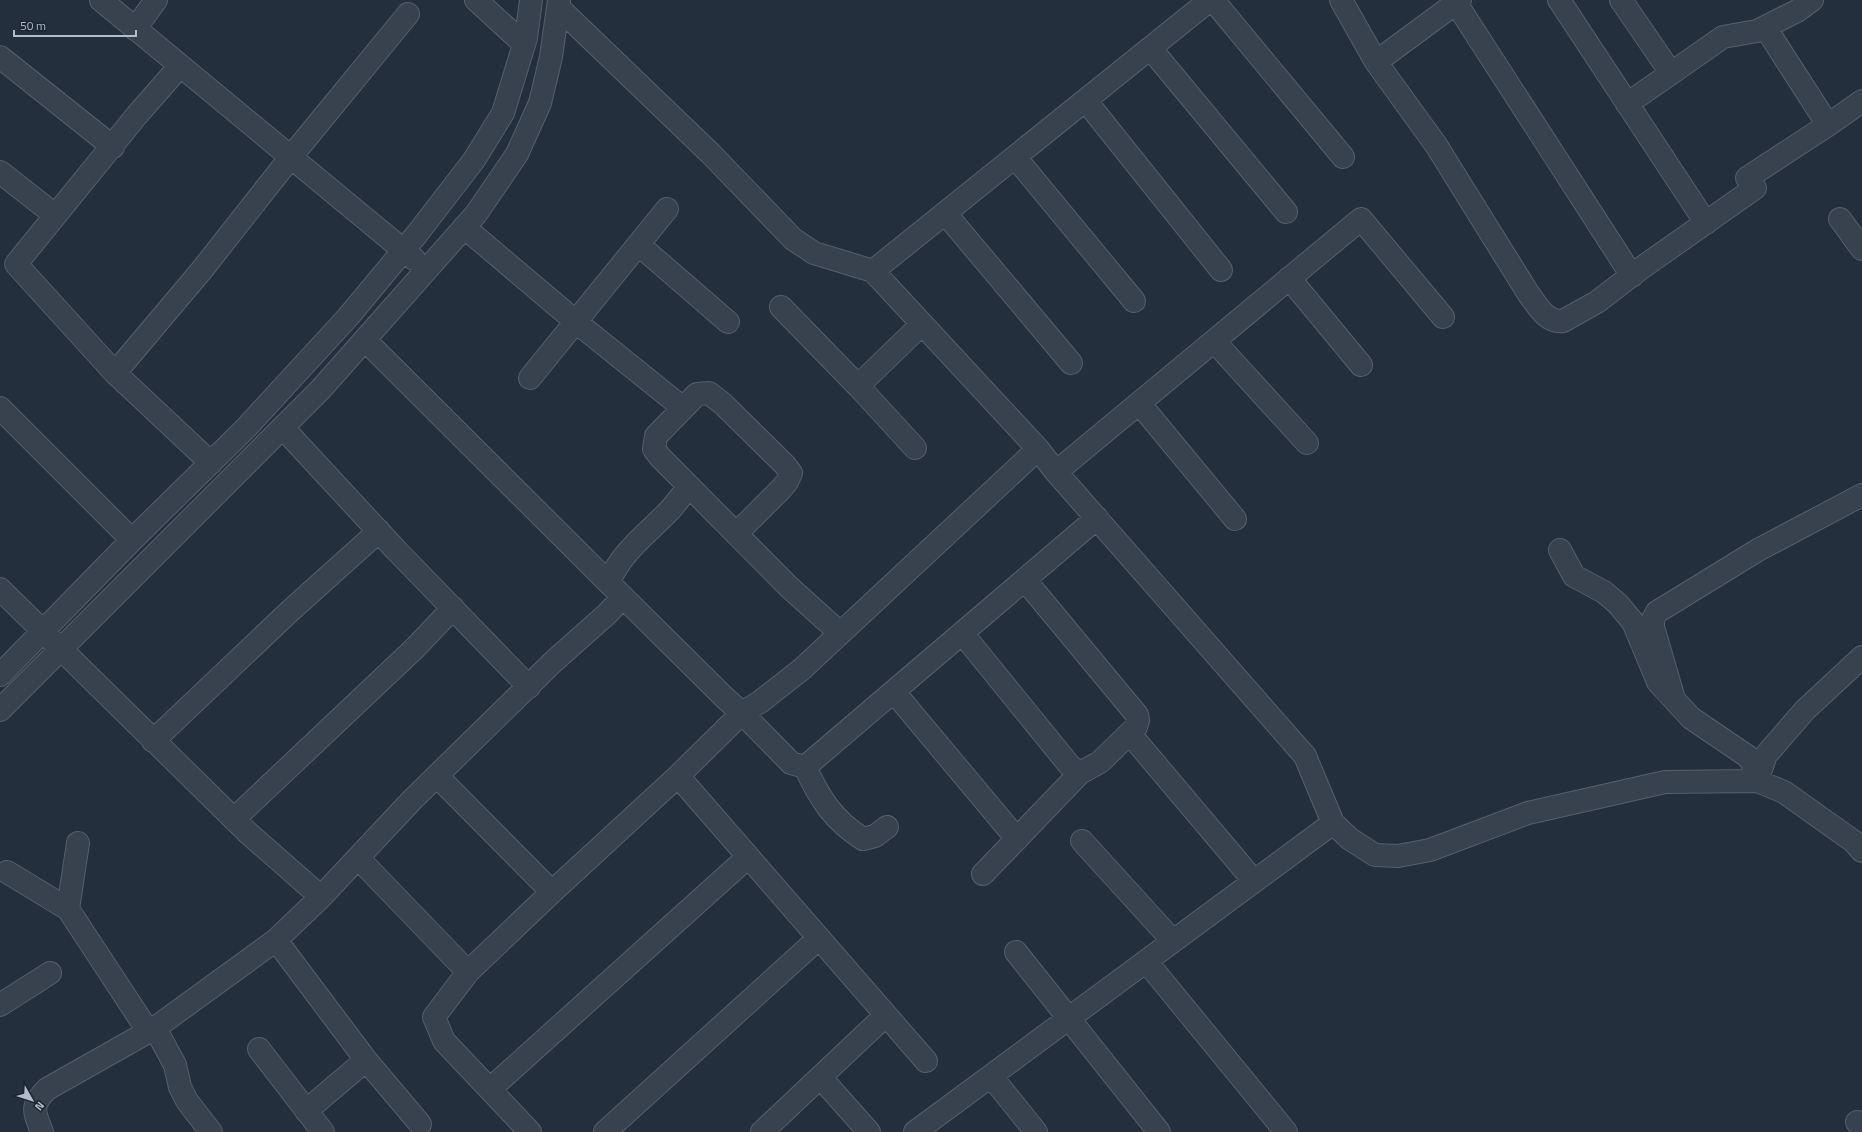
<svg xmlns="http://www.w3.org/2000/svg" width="1862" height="1132" font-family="'Titillium Web',sans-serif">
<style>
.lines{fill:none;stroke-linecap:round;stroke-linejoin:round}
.minor-casing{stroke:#565f6c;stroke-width:24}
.minor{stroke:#38414e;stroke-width:22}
</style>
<rect width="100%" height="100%" fill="#242f3e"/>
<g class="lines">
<g class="minor-casing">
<path id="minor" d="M101 0 414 259
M476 0 524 44
M1213 0 1343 157
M1341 0 1376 62 1436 145 1528 293C1537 305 1546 323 1563 321L1597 302 1640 269 1755 188 1747 178 1828 125
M1559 0 1706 223
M1621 0 1671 73
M1456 3 1632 276
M558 7 711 154 793 239 814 253 873 271 1038 449 1056 472 1305 756 1333 823 1350 839 1375 855 1398 856 1430 850 1528 813 1665 782 1757 781 1784 792 1853 841 1862 851
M1765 27 1828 125 1862 101
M135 29 156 0
M1151 49 1286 212
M0 57 113 147
M1376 62 1460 0
M180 66 137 115 16 264 115 373 211 463
M1086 101 1221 270
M1627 104 1723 37 1757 31 1797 11 1812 0
M1015 157 1134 301
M0 172 55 215
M945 213 1071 363
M1840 219 1862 249
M464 227 581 326 683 408
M639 245 728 322
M873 271 1210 0
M1289 278 1361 365
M781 307 858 386 922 324
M1214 341 1307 443
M115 373 201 271 290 158 408 14
M530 378 667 209
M858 386 915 448
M1139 403 1235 519
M0 408 132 540
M283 428 396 550 529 687
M1056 472 1361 219 1443 317
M737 533 781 489 787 482 791 473 785 465 723 404 709 393 697 394 656 436 654 449 660 457 789 587 840 633
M1560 550 1574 576 1604 592 1618 604 1633 622 1658 682 1691 718 1747 756 1752 762 1757 781
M609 582C621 552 648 533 670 510 677 502 683 494 689 486
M0 589 247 832 321 897
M623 597 725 698 742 713 760 702 802 669 1038 449
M962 633 1070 766 1080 773 1100 762 1136 727 1138 720 1137 715 1025 580
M0 675 132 540 245 429 348 317 417 234 474 160 503 113 526 38 531 0
M894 692 1017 839
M1674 699 1653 627V619L1657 612 1758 550 1862 495
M0 710 321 389 476 214 517 154 540 103 551 57 559 0
M1130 734 1254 881
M153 741 290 611 379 531
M805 767 1097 518
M805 767C820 799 833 820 863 839L875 836 887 827
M437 776 552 892
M678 776 926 1061
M1757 781 1766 755 1805 710 1862 657
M234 819 415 648 453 608
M1082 841 1173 941
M358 858 468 972
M7 872 68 909 78 843
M983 874 1080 773
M68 909 148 1031
M276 940 366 1060 420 1124
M1016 952 1159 1132
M1146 961 1286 1132
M0 1005 50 973
M155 1028 175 1065 180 1087 187 1101 211 1132
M259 1049 323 1132
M991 1076 1036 1132
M821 1078 869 1132
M490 1089 748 857
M306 1111 366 1060
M1857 1122 1862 1127
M42 1132C34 1111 30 1106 47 1089L155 1028 276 940 321 897 412 800 554 661 607 614 623 597 365 340
M530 1132 444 1041 434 1017 468 972 552 892 678 776 742 713 791 763 805 767
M605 1132 819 938
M762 1132 886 1015
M915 1132 1333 823"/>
</g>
<use href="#minor" class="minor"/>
</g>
<g transform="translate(32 1100) rotate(129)" stroke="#1d2633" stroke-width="3" paint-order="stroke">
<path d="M0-3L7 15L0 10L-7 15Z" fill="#b4bcc9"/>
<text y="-6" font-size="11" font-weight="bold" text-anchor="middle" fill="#b4bcc9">N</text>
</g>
<path d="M14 30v6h122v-6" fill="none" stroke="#b4bcc9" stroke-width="2"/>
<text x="20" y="30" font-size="12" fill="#b4bcc9" stroke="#1d2633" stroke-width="3" paint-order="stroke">50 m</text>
</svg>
